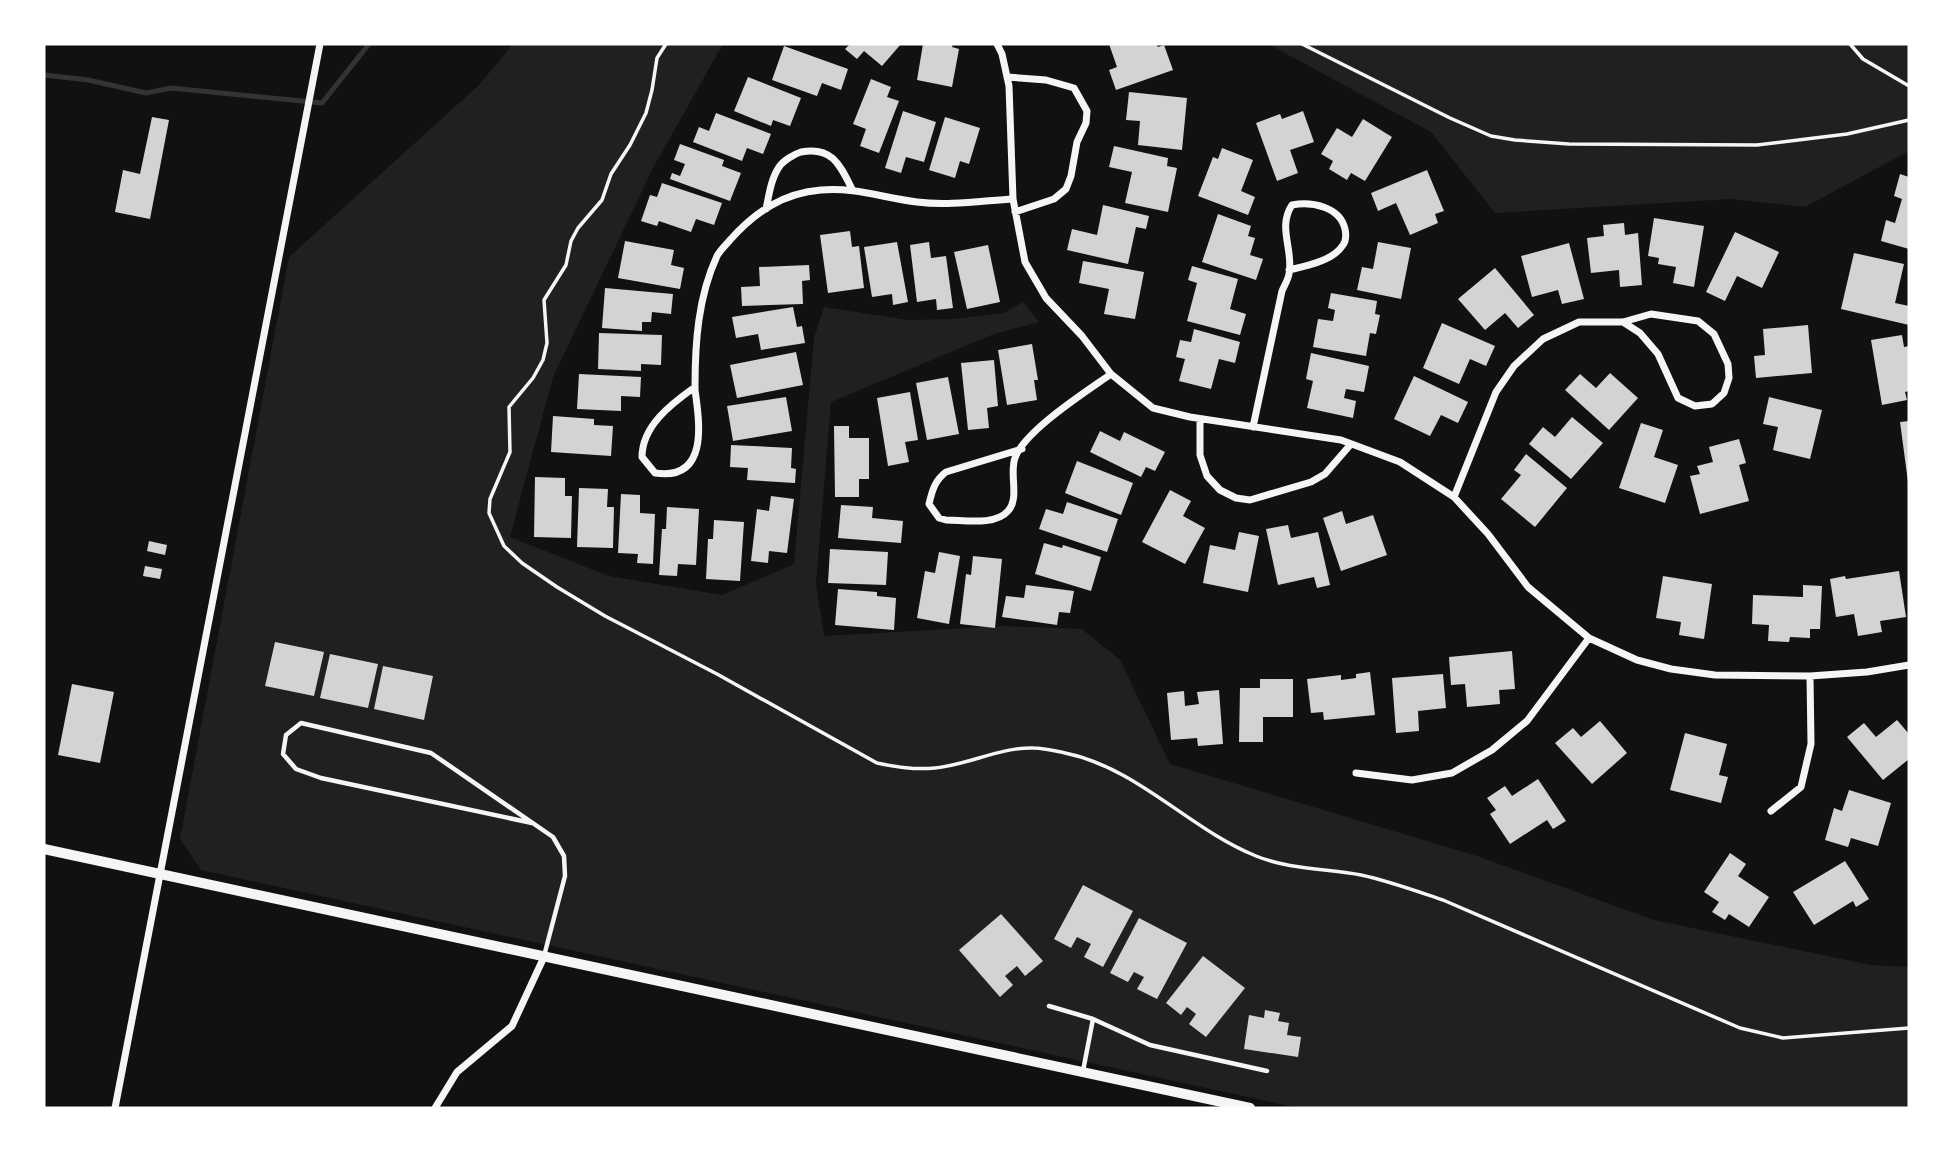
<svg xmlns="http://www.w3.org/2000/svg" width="1953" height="1152" font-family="'Titillium Web',sans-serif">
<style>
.green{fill:#202020}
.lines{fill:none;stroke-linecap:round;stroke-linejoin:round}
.stream{stroke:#333;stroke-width:5}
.building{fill:#d3d3d3}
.path{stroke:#f5f5f5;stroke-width:3.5}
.service{stroke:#f5f5f5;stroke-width:4.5}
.minor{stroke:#f5f5f5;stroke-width:7}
.tertiary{stroke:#f5f5f5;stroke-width:10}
</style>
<rect width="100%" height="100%" fill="#111"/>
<path class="green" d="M513 44H723L654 166 553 377 510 537 609 576 722 595 794 564 814 338 824 307 908 320 953 319 1004 313 1023 302 1039 322 994 334 831 402 816 583 824 636 1004 626 1082 629 1120 660 1170 764 1477 856 1654 920 1871 965 1909 967V1108H1299L201 870 180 839 289 257 479 85Z
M1268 44H1909V151L1805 207 1731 199 1495 213 1431 132Z"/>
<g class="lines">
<path class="stream" d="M44 75 88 80 146 93 171 88 322 103 369 44"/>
</g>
<path class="building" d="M850 44H901L882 66 864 51 857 59 845 49Z
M923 44H953L952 47 959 49 952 87 917 80Z
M1109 44H1156L1158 47 1164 45 1173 70 1116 90 1109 70 1117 67Z
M784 46 848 69 841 90 822 83 817 96 772 80Z
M748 77 801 98 790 126 773 120 771 126 734 111Z
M871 79 891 87 887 97 899 101 879 153 860 146 866 129 853 124Z
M1129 92 1187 98 1182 150 1138 145 1140 121 1126 120Z
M903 111 936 122 924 162 906 157 901 173 885 168Z
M1303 111 1314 142 1290 150 1298 173 1277 181 1256 123 1280 114 1282 119Z
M716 113 771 134 763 154 747 148 742 161 693 142 699 127 709 131Z
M152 117 169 120 150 219 115 212 123 170 140 174Z
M945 117 980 128 969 164 960 161 955 178 929 170Z
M1363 119 1392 137 1365 181 1351 173 1347 180 1329 169 1333 161 1321 154 1337 128 1352 137Z
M680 144 724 160 722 166 741 173 730 201 670 179 672 173 680 176 685 164 674 160Z
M1114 146 1168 158 1167 166 1177 168 1168 212 1125 203 1132 172 1109 167Z
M1222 148 1253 160 1241 191 1255 197 1248 215 1198 196 1213 157 1218 159Z
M1427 170 1444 211 1435 214 1438 223 1410 235 1396 203 1378 211 1371 193Z
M1900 174 1909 177V249L1881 241 1886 220 1895 223 1902 199 1894 196Z
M662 183 722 203 714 225 696 219 691 232 659 221 657 226 641 221 650 195 657 197Z
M1103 205 1149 216 1146 229 1136 227 1128 264 1067 250 1072 229 1097 235Z
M1218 214 1251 226 1248 236 1255 238 1250 255 1263 259 1256 280 1202 262Z
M1654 218 1704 226 1694 287 1673 283 1676 267 1658 264 1659 258 1648 256Z
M1624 223 1625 235 1638 233 1642 285 1620 287 1619 270 1591 273 1587 238 1604 236 1603 225Z
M850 231 852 247 859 246 864 288 828 293 820 235Z
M1735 232 1779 252 1762 288 1737 276 1725 301 1706 292Z
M625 241 674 250 671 265 684 268 680 289 618 278Z
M897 242 908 302 893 305 892 294 872 297 864 247Z
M929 242 931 258 946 256 953 308 937 310 936 299 917 302 910 245Z
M1378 242 1411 248 1401 299 1357 290 1362 267 1373 269Z
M1569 243 1584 299 1562 304 1558 290 1532 297 1521 256Z
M988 245 1000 302 967 309 954 252Z
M1854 253 1904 264 1895 303 1909 306V325L1841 309Z
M1083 261 1144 272 1135 319 1104 314 1109 289 1079 283Z
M809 265 810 280 802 281 803 304 742 306 741 287 760 286 759 267Z
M1192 266 1238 279 1230 309 1246 314 1240 335 1187 321 1197 283 1188 280Z
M1495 268 1534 315 1518 328 1505 313 1485 330 1458 299Z
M605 288 673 294 671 314 652 312 651 322H642V331L602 328Z
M1331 293 1377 301 1375 314 1380 315 1376 334 1370 333 1366 356 1313 347 1318 319 1333 321 1335 310 1328 308Z
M793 307 797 327 802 326 805 343 761 350 758 334 736 338 732 317Z
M1442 323 1495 346 1486 366 1470 359 1459 384 1423 368Z
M1808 325 1812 373 1756 378 1754 356 1765 355 1763 329Z
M1194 329 1240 342 1235 363 1219 359 1211 389 1179 381 1185 359 1176 357 1180 340 1191 342Z
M599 333 662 335 661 365 641 364V371L598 369Z
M1902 335 1904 347 1909 346V391L1905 392 1907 400 1882 405 1871 340Z
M1032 344 1038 380H1034L1037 400 1007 405 998 350Z
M796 352 803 385 737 398 730 365Z
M1311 353 1369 366 1364 392 1346 389 1344 398 1356 401 1353 418 1307 408 1313 381 1306 379Z
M994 360 998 406 987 408 989 428 968 430 961 363Z
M1610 373 1638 398 1609 430 1565 390 1580 374 1596 388Z
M579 374 641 377 640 397 621 396V411L577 409Z
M1414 376 1468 402 1458 423 1441 415 1430 436 1394 419Z
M948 377 959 434 927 440 916 383Z
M910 392 918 440 905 442 909 462 888 466 877 398Z
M786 397 792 431 733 441 727 406Z
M1769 397 1822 410 1810 459 1773 450 1778 427 1763 424Z
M553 416 594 419V425L613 426 611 456 551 452Z
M1572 417 1603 443 1571 479 1529 444 1543 427 1555 437Z
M1909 421V481L1908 482 1900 422Z
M1641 423 1663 430 1654 457 1678 465 1665 503 1619 488Z
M834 426H849V438H869V479H859V497H835Z
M1100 431 1120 441 1124 432 1165 452 1155 471 1146 467 1141 477 1090 452Z
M1739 439 1746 463 1739 465 1749 501 1700 514 1690 476 1700 474 1697 466 1713 462 1709 447Z
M731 445 792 448 791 468 796 469 795 483 747 480 748 468 730 467Z
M1526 454 1567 488 1535 527 1501 499 1521 475 1514 470Z
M1077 461 1133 483 1121 515 1065 493Z
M535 477 565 478V496H572L571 538 534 537Z
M579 488 608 489 607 507H614L613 548 577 547Z
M1170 490 1191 501 1183 516 1205 528 1185 564 1142 542Z
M621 494 640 495V513L655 514 653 564 637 563 638 554 618 553Z
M771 496 794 499 787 553 769 551 768 563 751 561 757 509 769 511Z
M1067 502 1118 519 1107 552 1039 529 1046 509 1063 514Z
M841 505 873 507 872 518 903 521 901 543 838 538Z
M667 507 699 509 696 565 678 564 677 576 659 575 662 529H666Z
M1342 511 1346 524 1373 515 1387 555 1341 571 1323 518Z
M714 520 744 522 740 581 706 579 708 539H713Z
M1288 525 1291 538 1318 532 1330 585 1317 588 1314 577 1278 585 1266 529Z
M1239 532 1259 536 1248 592 1203 583 1210 545 1235 550Z
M149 541 167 545 165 555 147 551Z
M1044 543 1062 548 1063 545 1101 557 1091 591 1035 574Z
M830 549 888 552 886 585 828 583Z
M939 552 960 556 949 624 917 618 925 571 935 573Z
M973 556 1002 559 995 628 960 624 966 574 971 575Z
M145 566 162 569 160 579 143 576Z
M1899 571 1906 617 1880 621 1882 632 1858 636 1854 614 1836 617 1830 579 1845 576 1846 579Z
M1663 576 1712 584 1704 639 1679 635 1681 622 1656 618Z
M1026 585 1074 591 1070 613 1059 612 1057 625 1002 617 1006 596 1024 598Z
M1803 585 1822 586 1820 629H1810V638L1790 637 1789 642 1768 641 1769 625 1752 624 1753 595 1803 597Z
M838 589 877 592V596L896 598 894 630 835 625Z
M275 642 324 652 314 696 265 686Z
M1512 651 1515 689 1499 690 1500 704 1467 707 1465 684 1451 685 1449 657Z
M330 654 378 664 368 708 320 698Z
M383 666 433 676 424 720 374 709Z
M1370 672 1375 715 1324 720 1323 712 1311 713 1307 679 1341 675V680L1356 678V674Z
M1443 674 1446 708 1418 711 1419 731 1396 733 1392 678Z
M1260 679H1293V717H1263V742H1239L1240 688H1260Z
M72 684 114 692 100 763 58 755Z
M1219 690 1223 744 1198 746 1197 738 1171 740 1167 693 1184 691 1185 706 1199 704 1197 692Z
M1897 720 1909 734V759L1883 780 1847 737 1864 723 1876 737Z
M1600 721 1627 753 1592 784 1555 743 1573 728 1581 737Z
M1685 733 1727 744 1719 775 1728 777 1721 803 1670 790Z
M1538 779 1566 821 1553 829 1547 820 1510 844 1490 814 1496 810 1487 798 1505 786 1512 796Z
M1849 790 1891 803 1878 846 1851 838 1848 847 1825 840 1834 808 1842 811Z
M1730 853 1746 864 1738 876 1769 897 1749 927 1729 914 1725 920 1712 912 1719 902 1704 892Z
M1845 861 1869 899 1856 907 1853 901 1814 925 1793 892Z
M1083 885 1133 911 1103 967 1084 957 1091 944 1077 937 1071 948 1054 939Z
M1001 914 1043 961 1025 976 1017 966 1005 976 1013 985 1000 997 959 950Z
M1139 918 1187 943 1157 999 1137 989 1144 977 1134 972 1128 982 1110 973Z
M1203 956 1245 988 1206 1037 1189 1024 1196 1014 1187 1007 1181 1015 1166 1003Z
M1265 1010 1280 1013 1278 1021 1289 1023 1287 1035 1301 1037 1298 1057 1244 1049 1249 1015 1264 1018Z"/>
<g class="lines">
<path class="path" d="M666 44 657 58 652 90 646 113 630 145 611 174 602 200 578 228 571 241 566 265 544 300 547 343 543 360 533 378 509 407 510 452 490 499 489 513 504 546 522 563 557 587 605 616 717 674 877 763C897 767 914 770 935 768 968 765 1000 747 1034 748 1044 748 1055 751 1065 753 1138 768 1189 829 1256 856 1287 869 1328 869 1361 875 1389 881 1416 891 1443 900L1740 1028 1783 1038 1909 1028
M1302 44 1450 118 1491 136 1515 140 1569 144 1757 145 1847 134 1909 120
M1850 44 1863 59 1909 86"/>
<path class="service" d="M532 823 321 778 296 769 283 754 286 735 301 723 431 753 553 837 564 856 565 876 544 956
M1049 1006 1093 1019 1150 1045 1267 1071
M1083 1071 1093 1019"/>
<path class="minor" d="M997 44 1002 54 1009 86 1013 199 1025 262 1046 298 1082 336 1111 374 1153 408 1190 417 1341 440 1400 462 1454 497 1488 534 1528 587 1589 638 1637 660 1671 669 1715 675 1810 676 1867 672 1909 665
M1007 77 1046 80 1074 88 1087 111 1086 123 1077 142 1071 176 1066 189 1054 199 1015 212
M766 209C769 195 771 179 779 167 783 161 794 154 801 152 832 146 840 165 852 189
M695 387C671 404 642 426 642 457L655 473C708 481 700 425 695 390V387C695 343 698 297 717 256 720 250 726 245 730 240 755 212 783 193 821 190 854 187 884 198 917 202 948 206 981 201 1013 199
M1200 419V455L1207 476 1220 490 1236 498 1250 500 1311 482 1325 474 1351 444
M1253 427 1282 291C1284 286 1288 280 1289 274 1294 251 1277 227 1292 205 1312 201 1340 207 1345 229 1346 234 1346 241 1343 245 1333 261 1306 266 1289 270
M1022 449 946 472C935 480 932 491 929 504L939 518 946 520C964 520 995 526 1008 511 1020 498 1009 474 1015 458 1024 431 1087 391 1111 374
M1454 497 1496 392 1514 366 1543 339 1579 322H1623L1651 314 1698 321 1714 334 1728 364 1729 378 1724 393 1712 404 1695 406 1678 398 1658 354 1640 333 1623 322
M1356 773 1412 780 1452 773 1492 750 1527 721 1589 638
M1771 811 1801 787 1811 744 1810 676
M115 1108 320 44
M435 1108 457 1072 512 1026 544 957"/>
<path class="tertiary" d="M44 849 1250 1108"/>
</g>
<rect width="1953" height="1152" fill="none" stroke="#ffffff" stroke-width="91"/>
</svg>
